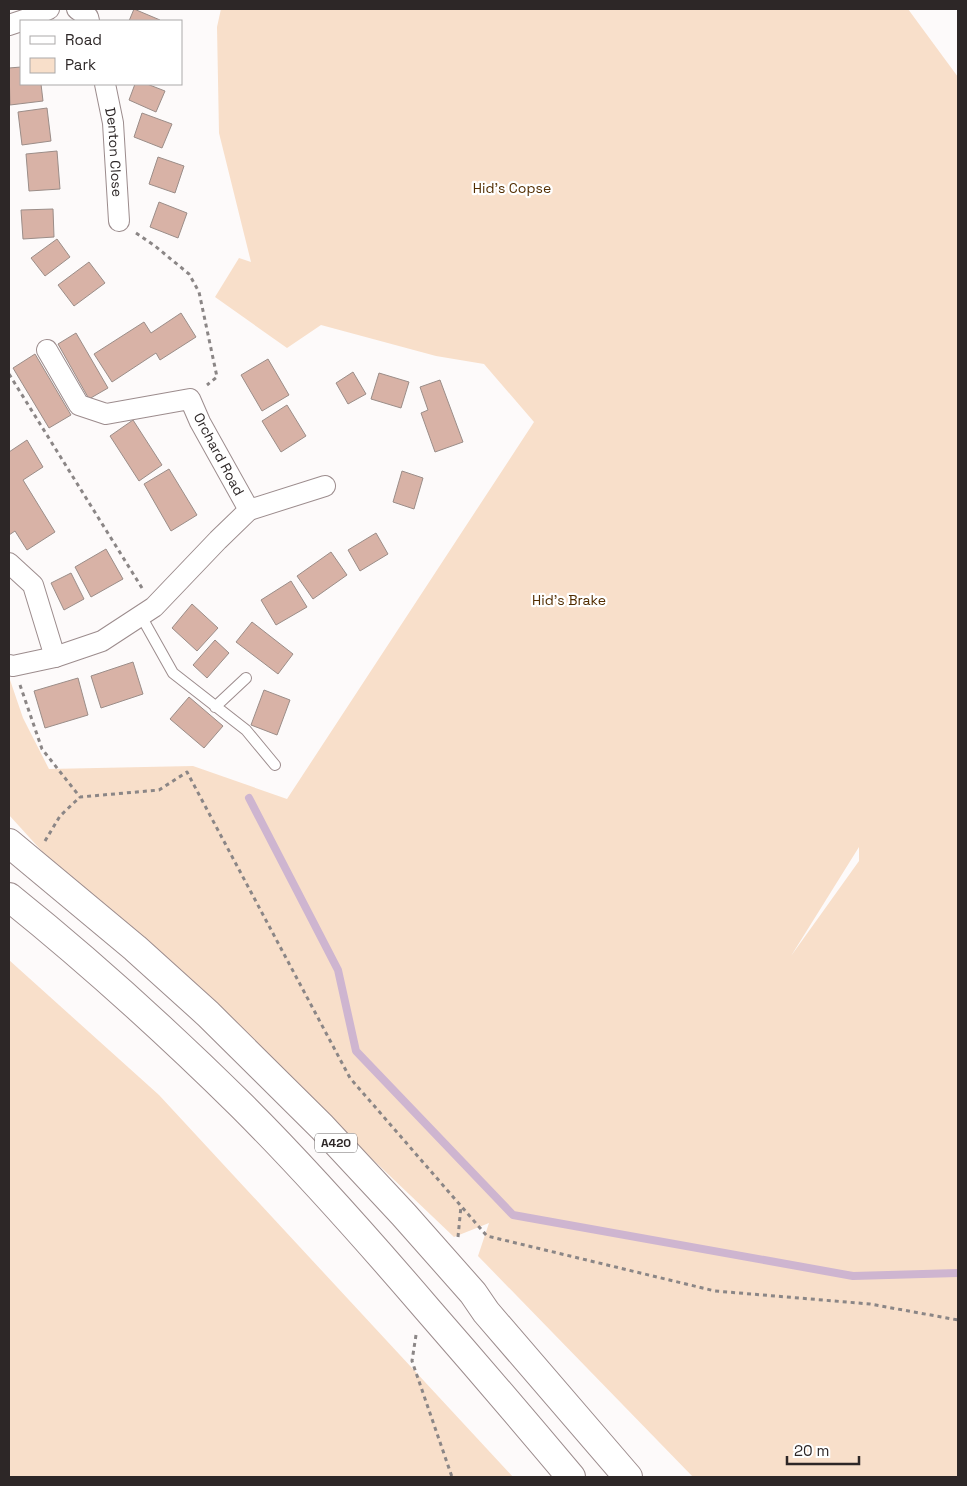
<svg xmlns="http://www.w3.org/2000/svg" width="967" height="1486" font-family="'Space Grotesk',sans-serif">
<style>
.green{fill:#f8dfca;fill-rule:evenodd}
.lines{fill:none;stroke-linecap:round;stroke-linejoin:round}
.stream{stroke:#ceb5d0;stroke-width:8}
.building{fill:#d8b2a6;stroke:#9b8d88}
.lane-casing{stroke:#9c8c8d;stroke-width:12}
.street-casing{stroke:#9c8c8d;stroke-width:22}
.highway-casing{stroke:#9c8c8d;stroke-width:30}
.path{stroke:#8b8686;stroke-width:3;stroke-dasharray:4 4;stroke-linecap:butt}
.lane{stroke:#fff;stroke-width:10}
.street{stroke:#fff;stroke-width:20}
.highway{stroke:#fff;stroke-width:28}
.labels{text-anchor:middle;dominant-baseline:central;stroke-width:4.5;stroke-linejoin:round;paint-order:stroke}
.shield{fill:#fff;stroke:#6c6868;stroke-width:1}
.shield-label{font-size:12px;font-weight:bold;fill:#2d2727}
.street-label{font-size:14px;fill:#2d2727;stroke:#fff}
.park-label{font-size:14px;fill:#522d00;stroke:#fff}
</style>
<rect width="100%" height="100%" fill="#fdfafa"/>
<path class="green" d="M221 9H908L958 77V1477H693L478 1256 489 1223 454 1237 215 1009 59 870 9 815V677L23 718 49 769 193 766 287 799 534 422 484 364 436 356 321 325 287 348 215 297 239 258 251 262 219 133 217 27ZM859 847V861L791 956Z
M9 960 159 1095 513 1477H9Z"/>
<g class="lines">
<path class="stream" d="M249 798 338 970 356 1051 513 1215 853 1276 958 1273"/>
</g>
<path class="building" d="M134 9 160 20 159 21H129Z
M21 67V84H41L43 101 10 105 9 68Z
M135 84H147L165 91 156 112 129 100Z
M47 108 51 141 22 145 18 112Z
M142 113 172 124 162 148 134 137Z
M57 151 60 189 29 191 26 154Z
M158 157 184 166 175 193 149 184Z
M159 202 187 213 178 238 150 227Z
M53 209 54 237 23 239 21 210Z
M57 239 70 257 45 276 31 258Z
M89 262 105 283 74 306 58 285Z
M181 313 196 337 160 360 156 353 112 382 94 354 144 322 151 333Z
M76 333 108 388 89 399 58 344Z
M35 354 71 415 49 428 13 368Z
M268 359 289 395 262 411 241 375Z
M353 372 366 394 348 404 336 383Z
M379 373 409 382 401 408 371 399Z
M440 380 463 442 435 452 421 413 428 410 420 387Z
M287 405 306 436 281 452 262 421Z
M133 420 162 465 139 481 110 436Z
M27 440 43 467 23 480 55 532 27 550 15 531 9 535V452Z
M169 469 197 515 171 531 144 484Z
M402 471 423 478 414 509 393 502Z
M376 533 388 554 360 571 348 550Z
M106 549 123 579 91 597 75 567Z
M331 552 347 575 313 599 297 576Z
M71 573 84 599 64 610 51 583Z
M291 581 307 607 276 625 261 600Z
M192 604 218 628 197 651 172 628Z
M252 622 293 654 278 674 236 642Z
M215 640 229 653 207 678 193 665Z
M133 662 143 694 101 708 91 676Z
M78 678 88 715 45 728 34 691Z
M264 690 290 700 277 735 251 725Z
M189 697 223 726 204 748 170 719Z"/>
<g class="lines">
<g class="lane-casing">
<path id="lane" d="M141 616 173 673 246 730 275 765
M215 707 246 678"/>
</g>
<g class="street-casing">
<g id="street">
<path d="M77 9 88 17 89 21"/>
<path d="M9 25 27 19 49 9"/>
<path id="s1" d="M105 84 113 123 119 221"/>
<path d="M249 510 325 486"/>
<path d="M9 563 33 585 55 657"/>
<path d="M9 665 13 666 55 657 102 641 154 607 218 540 249 510 200 422 190 399 106 414 79 405 47 350"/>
</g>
</g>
<g class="highway-casing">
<path id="highway" d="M9 843 135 948 208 1014 322 1127 404 1215 473 1293 486 1312 628 1477
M9 897C90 962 168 1033 242 1106 307 1171 368 1240 428 1310 476 1365 524 1421 571 1477"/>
</g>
<path class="path" d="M136 233 155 246 189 274 199 292 217 377 207 385
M9 374 142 588
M20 685 42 749 80 797 159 790 187 772 350 1078 487 1236 715 1291 870 1304 958 1320
M45 841 60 816 80 797
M458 1237 461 1206
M416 1335 412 1361 452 1477"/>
<use href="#lane" class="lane"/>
<use href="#street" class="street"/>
<use href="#highway" class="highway"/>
</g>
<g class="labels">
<rect class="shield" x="315" y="1133.5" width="42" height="19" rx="4"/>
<g class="shield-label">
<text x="336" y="1143">A420</text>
</g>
<g class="street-label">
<text stroke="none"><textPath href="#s1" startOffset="69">Denton Close</textPath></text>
<text transform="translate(219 454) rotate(62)">Orchard Road</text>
</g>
<g class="park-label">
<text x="512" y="188">Hid's Copse</text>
<text x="569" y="600">Hid's Brake</text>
</g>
</g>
<rect width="967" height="1486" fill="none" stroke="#2d2727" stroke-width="20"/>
<rect x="20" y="20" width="162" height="65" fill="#ffffff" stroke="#aba9a9"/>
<rect x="30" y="36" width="25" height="8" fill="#ffffff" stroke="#aba9a9"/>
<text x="65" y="45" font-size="15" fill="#2d2727">Road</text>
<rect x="30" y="58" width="25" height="15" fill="#f8dfca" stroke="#aba9a9"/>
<text x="65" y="70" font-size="15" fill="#2d2727">Park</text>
<path d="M787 1456v8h72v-8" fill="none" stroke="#2d2727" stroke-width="2.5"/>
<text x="794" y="1456" font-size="15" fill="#2d2727" stroke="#ffffff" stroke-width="4" paint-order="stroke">20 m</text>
</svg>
